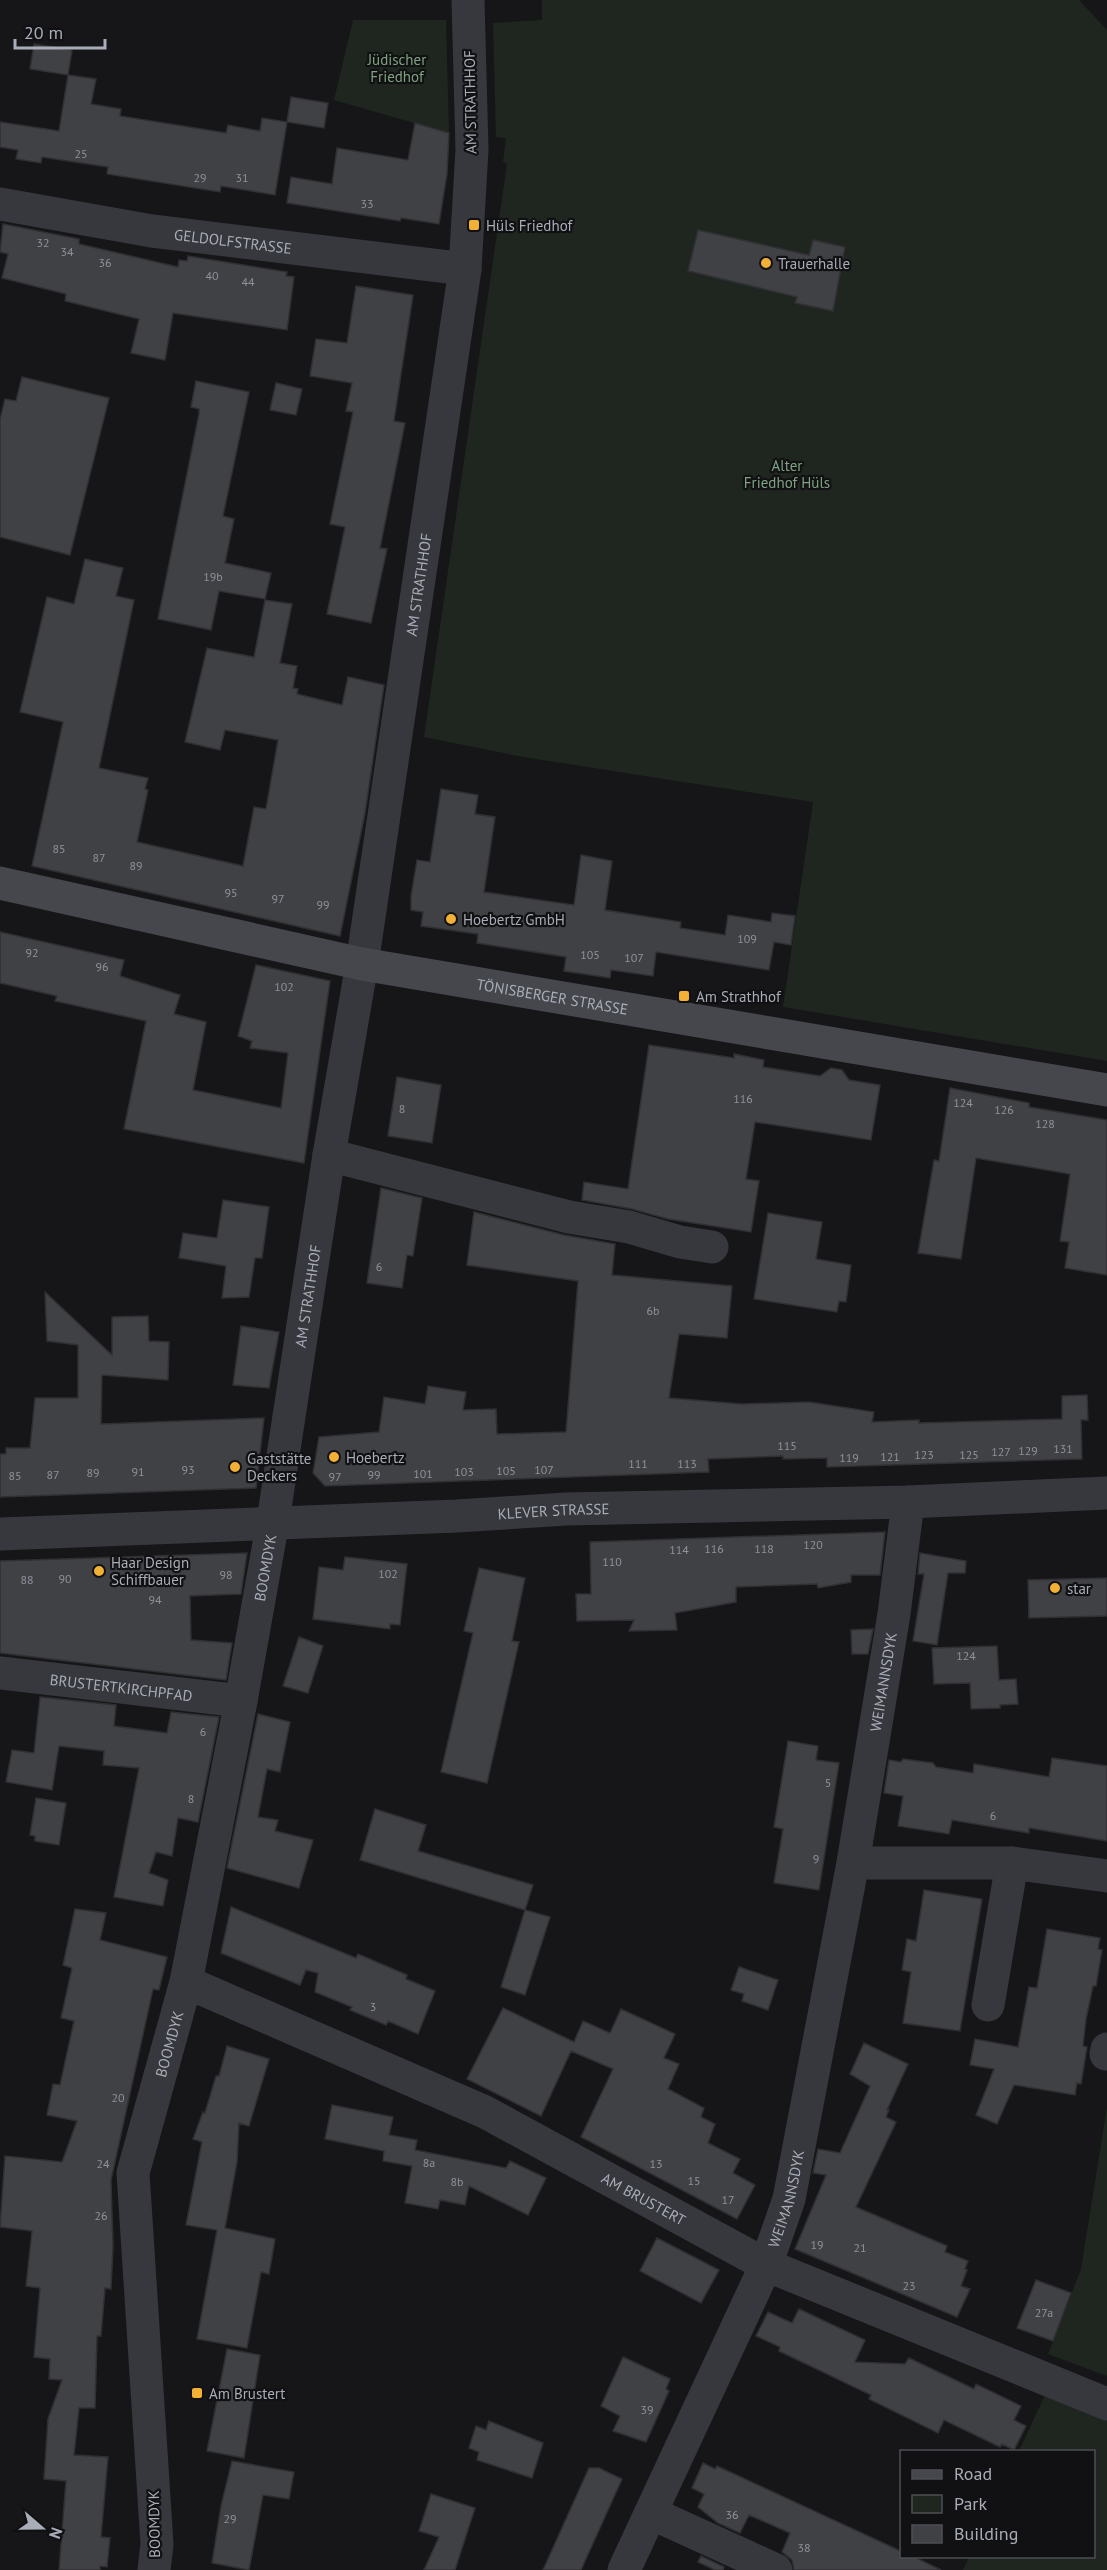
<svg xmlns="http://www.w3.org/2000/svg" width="1107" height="2570" font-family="'PT Sans',sans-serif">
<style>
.green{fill:#1e261f}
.building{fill:#404145;stroke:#303034;stroke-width:1.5}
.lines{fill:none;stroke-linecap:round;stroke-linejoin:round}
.street{stroke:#37383d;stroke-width:33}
.secondary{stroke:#45474d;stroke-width:33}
.poi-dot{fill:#f2b134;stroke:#111113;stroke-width:2}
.labels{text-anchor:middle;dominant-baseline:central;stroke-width:4.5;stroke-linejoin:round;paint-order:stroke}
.number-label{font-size:12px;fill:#8e929b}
.park-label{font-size:15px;fill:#7fa381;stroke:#111113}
.street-label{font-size:15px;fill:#a8adb8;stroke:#111113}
.poi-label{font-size:15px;fill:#a8adb8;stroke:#111113;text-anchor:start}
</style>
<rect width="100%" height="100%" fill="#161618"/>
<path class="green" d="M542 0H1079L1107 30V1061L783 1007 813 802 523 757 424 737 507 164 503 162 506 138 496 137 493 23 542 20Z
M353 20H446L449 133 334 100Z
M1107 2107V2376L1048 2354 1081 2269Z
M1045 2395 1107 2419V2570H963L969 2557 1094 2556V2452L1019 2451Z"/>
<path class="building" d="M34 44 72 50 68 75 30 69Z
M68 75 96 79 91 104 121 109 120 116 226 133 228 125 260 131 262 118 287 122 275 195 221 186 220 192 107 174 108 167 42 157 41 163 16 159 18 150 0 147V122L59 131Z
M291 97 328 103 324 128 287 122Z
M415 123 449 133 447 174 439 224 401 218 400 221 287 203 291 177 332 184 337 148 408 160Z
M3 224 79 239V244L178 267 179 260 187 261 188 256 287 272 286 276 294 277 287 330 173 313 165 360 131 353 139 319 65 301 66 294 2 278 8 254 0 252Z
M698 230 809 255 813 240 845 247 833 311 795 303 797 297 688 271Z
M356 286 413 295 394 421 405 423 380 548 387 549 371 623 327 614 345 527 330 524 353 412 346 411 352 383 310 376 316 339 347 343Z
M22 377 109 398 70 555 0 537V419L5 399 16 401Z
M196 381 249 392 223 516 234 519 225 563 271 573 265 599 219 591 211 630 158 619 199 414V409L191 407Z
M276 383 302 389 296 415 270 410Z
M85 559 123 568 116 596 134 600 99 768 148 778 145 789 148 790 137 842 243 866 254 807 266 809 278 740 225 730 220 750 185 742 207 648 254 657 265 600 292 604 280 663 297 666 293 688 298 689 297 694 342 705 348 677 384 685 365 813 340 936 32 866 63 722 20 712 47 597 74 604Z
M441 789 478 795 475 814 495 817 484 892 574 905 581 855 612 861 605 910 681 922 680 928 725 935 728 915 771 922 772 913 795 916 791 945 774 942 769 970 656 952 653 976 611 970 610 978 564 971 566 957 477 943 478 934 421 926 423 912 411 910V896L417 860 430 862Z
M0 932 124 960 120 976 180 995 174 1014 206 1022 193 1090 281 1108 288 1053 250 1048 252 1041 238 1036 256 965 330 981 304 1163 124 1129 146 1021 55 1001 57 996 0 983Z
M649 1045 734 1058V1054L764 1060 763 1067 820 1076 831 1068 842 1070 849 1080 880 1085 871 1140 755 1122 746 1179 759 1181 751 1232 668 1219 632 1209 582 1200 584 1182 628 1189Z
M397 1077 441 1085 432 1143 388 1136Z
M950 1088 1029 1103V1107L1107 1120V1275L1065 1268 1069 1242 1060 1241 1070 1174 976 1158 961 1259 918 1253 934 1160 939 1161Z
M381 1188 422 1198 413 1256 407 1255 402 1288 367 1283Z
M223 1200 269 1207 262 1258H255L249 1297 222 1298 226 1266 179 1258 183 1233 217 1238Z
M474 1212 564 1235 615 1244 612 1275 732 1286 727 1338 679 1334 669 1398 741 1404 809 1402 874 1412 872 1422 919 1420V1423L1062 1419V1396L1087 1395 1088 1420H1081L1082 1459 827 1467V1458L783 1459V1456L708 1459 709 1472 325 1486 313 1473 319 1437 379 1432 384 1397 425 1404 428 1386 466 1392 463 1410 496 1409 497 1434 566 1432 578 1281 467 1265Z
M768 1213 822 1222 816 1259 851 1265 846 1302 839 1301 837 1312 754 1299Z
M45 1292 112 1355V1317L148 1316 149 1341 169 1342 168 1380 102 1375 101 1424 264 1418 256 1488 0 1497V1454H6V1448H30L35 1398H78V1345L47 1341Z
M241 1326 279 1332 269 1388 233 1385Z
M885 1532 880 1575H851V1582L818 1588 817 1584 736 1587V1602L675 1613 677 1630 629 1631 634 1620 577 1621 576 1594H591L590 1542Z
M247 1553 241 1594 190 1596 191 1640 232 1643 226 1680 0 1653V1561Z
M920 1553 966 1561 965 1573H948L937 1645 913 1641 924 1574H918Z
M345 1557 407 1564 400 1625 390 1624V1629L313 1619 319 1567 343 1570Z
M479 1568 525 1578 512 1641 519 1642 487 1783 441 1772 473 1633 464 1631Z
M1107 1578V1616L1029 1618 1028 1580Z
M873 1629 868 1654H852L851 1630Z
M299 1637 323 1646 308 1693 283 1686Z
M997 1646 999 1680 1016 1679 1018 1704 1000 1705V1708L971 1709 970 1683 934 1684 932 1648Z
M40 1697 116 1705 114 1726 167 1733 171 1712 219 1717 198 1822 178 1818 172 1856 156 1852 149 1873 168 1880 163 1906 114 1897 139 1768 103 1765 104 1751 59 1746 52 1790 6 1782 12 1750 34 1753Z
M258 1714 290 1722 280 1772 267 1769 258 1817 278 1820 275 1831 313 1840 299 1888 227 1868Z
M788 1741 818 1746 816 1760 839 1763 819 1890 774 1883 783 1829 774 1827Z
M1052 1758 1107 1766V1841L1029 1828V1833L952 1820 949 1834 898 1826 903 1796 884 1793 889 1760 901 1762 903 1759 933 1763 936 1767 973 1773 974 1764 1049 1777Z
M36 1798 66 1803 59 1845 35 1841V1836L30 1835Z
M375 1809 426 1825 418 1851 533 1885 525 1910 360 1860Z
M924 1890 982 1899 960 2031 903 2023 911 1972 902 1970 907 1939 916 1941Z
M231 1907 356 1958 358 1954 407 1975 406 1979 435 1991 418 2034 388 2021 386 2025 350 2010 352 2007 315 1992 318 1973 306 1970 300 1985 221 1953Z
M75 1909 106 1913 100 1940 167 1957 159 1990 153 1989 111 2180 113 2246 111 2289 105 2288 101 2336H97L95 2408H79L74 2455 108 2457 101 2537 110 2538 107 2567 100 2566V2570H59L66 2481 44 2479 48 2419 62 2380 49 2379 50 2359 34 2357 40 2288 26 2286 32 2231 0 2227 5 2156 62 2162 77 2121 47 2115 53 2084 60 2085 74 2021 61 2018 72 1968 63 1965Z
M525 1910 550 1917 525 1995 501 1987Z
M1047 1929 1100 1938 1098 1949 1102 1950 1096 1986H1093L1086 2019 1083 2046 1087 2047 1081 2084 1077 2083 1075 2095 1014 2085 997 2124 976 2115 994 2069 970 2065 975 2039 1018 2047 1029 1987 1037 1988Z
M739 1967 778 1980 768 2010 742 2001 744 1994 731 1990Z
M503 2008 574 2042 583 2021 610 2033 621 2009 675 2034 664 2058 679 2064 668 2089 704 2108 701 2117 715 2124 708 2143 740 2159 733 2173 755 2185 737 2219 581 2137 613 2069 571 2051 541 2116 467 2079Z
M864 2043 908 2064 887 2110H889L886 2117 896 2122 856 2207 947 2246 945 2252 968 2261 965 2269 967 2270 961 2286 970 2289 957 2317 795 2249 826 2175 813 2173 818 2149 840 2153 870 2086 850 2074Z
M227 2046 269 2059 249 2126 239 2123 237 2162 225 2228 275 2239 269 2274 261 2272 247 2348 197 2339 217 2230 186 2225 202 2142 193 2139 203 2112 205 2113 216 2076H219Z
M332 2105 393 2117 389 2135 417 2140 415 2150 506 2168 510 2161 546 2178 528 2215 469 2186 465 2205 440 2200 438 2209 405 2203 412 2166 383 2161 384 2151 325 2139Z
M657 2238 719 2270 701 2303 640 2271Z
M1036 2280 1071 2293 1053 2341 1017 2328Z
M799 2309 865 2340 855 2362 905 2364 909 2358 974 2389 976 2384 1021 2406 1014 2420 1026 2426 1014 2450 1002 2444 1000 2447 944 2420 938 2433 869 2399 871 2395 779 2351 780 2347 756 2336 768 2312 792 2323Z
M227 2349 260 2355 244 2458 207 2451Z
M623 2357 670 2379 666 2389 669 2391 646 2442 613 2431 620 2416 601 2406Z
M489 2421 543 2443 532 2478 477 2460 479 2452 469 2448 476 2426 486 2430Z
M232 2461 294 2472 289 2499 263 2495 249 2570 212 2563 221 2506Z
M703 2463 715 2469 717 2466 894 2548 902 2552V2556H912L941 2570H794L792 2560 782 2552 790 2533 749 2515 740 2533 718 2523 698 2507 704 2494 692 2488Z
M589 2468H599L622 2479 581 2570H543Z
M431 2494 475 2508 455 2570H424L439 2537 419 2531Z
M701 2556 724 2567 723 2570H715L698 2562Z"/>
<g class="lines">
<g class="street">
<path id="s1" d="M0 204 152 231 465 269"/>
<path d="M329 1155 569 1217 629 1227 680 1242 712 1247"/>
<path id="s2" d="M0 1534 457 1516 566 1509 908 1502 1107 1493"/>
<path id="s3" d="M0 1673 241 1701"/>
<path d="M853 1863H1012L1107 1876"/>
<path id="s4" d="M186 1982 485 2112 766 2265 1107 2404"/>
<path d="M988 2005 1012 1863"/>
<path d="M1106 2054 1107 2049"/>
<path d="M651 2513 776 2570"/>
<path id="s5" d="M154 2570 157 2544 133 2173 186 1982 241 1701 273 1521 329 1155 362 964 465 269 472 150 468 0"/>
<path id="s6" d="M624 2570 766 2265 789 2199 853 1863 894 1614 908 1502"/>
</g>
<path class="secondary" id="s7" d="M0 883 362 964 1107 1090"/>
</g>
<g class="poi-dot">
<rect x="468" y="219" width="12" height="12" rx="3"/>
<circle cx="766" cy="263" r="6"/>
<circle cx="451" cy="919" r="6"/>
<rect x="678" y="990" width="12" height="12" rx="3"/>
<circle cx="334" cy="1457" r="6"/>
<circle cx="235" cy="1467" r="6"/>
<circle cx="99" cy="1571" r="6"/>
<circle cx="1055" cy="1588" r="6"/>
<rect x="191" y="2387" width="12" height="12" rx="3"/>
</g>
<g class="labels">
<g class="number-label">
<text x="81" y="153">25</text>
<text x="200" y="177">29</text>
<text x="242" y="177">31</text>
<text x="367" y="203">33</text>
<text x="43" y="242">32</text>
<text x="67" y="251">34</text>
<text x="105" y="262">36</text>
<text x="212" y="275">40</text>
<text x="248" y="281">44</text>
<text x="213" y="576">19b</text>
<text x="59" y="848">85</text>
<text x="99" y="857">87</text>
<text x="136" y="865">89</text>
<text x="231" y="892">95</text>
<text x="278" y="898">97</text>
<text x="323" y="904">99</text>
<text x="747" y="938">109</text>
<text x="32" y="952">92</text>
<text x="590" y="954">105</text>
<text x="634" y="957">107</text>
<text x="102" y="966">96</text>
<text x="284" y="986">102</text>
<text x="743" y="1098">116</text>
<text x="963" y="1102">124</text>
<text x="402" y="1108">8</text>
<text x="1004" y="1109">126</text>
<text x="1045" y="1123">128</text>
<text x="379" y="1266">6</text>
<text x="653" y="1310">6b</text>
<text x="787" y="1445">115</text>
<text x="1063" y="1448">131</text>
<text x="1028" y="1450">129</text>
<text x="1001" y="1451">127</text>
<text x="924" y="1454">123</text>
<text x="969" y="1454">125</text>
<text x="890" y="1456">121</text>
<text x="849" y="1457">119</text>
<text x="638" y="1463">111</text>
<text x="687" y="1463">113</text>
<text x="188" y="1469">93</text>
<text x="544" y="1469">107</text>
<text x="506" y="1470">105</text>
<text x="138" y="1471">91</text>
<text x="464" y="1471">103</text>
<text x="93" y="1472">89</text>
<text x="423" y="1473">101</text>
<text x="53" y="1474">87</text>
<text x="374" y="1474">99</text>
<text x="15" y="1475">85</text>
<text x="335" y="1476">97</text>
<text x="813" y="1544">120</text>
<text x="714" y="1548">116</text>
<text x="764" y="1548">118</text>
<text x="679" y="1549">114</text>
<text x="612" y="1561">110</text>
<text x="388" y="1573">102</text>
<text x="226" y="1574">98</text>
<text x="65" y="1578">90</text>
<text x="27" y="1579">88</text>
<text x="155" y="1599">94</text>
<text x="966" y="1655">124</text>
<text x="203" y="1731">6</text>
<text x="828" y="1782">5</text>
<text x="191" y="1798">8</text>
<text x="993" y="1815">6</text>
<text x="816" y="1858">9</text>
<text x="373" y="2006">3</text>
<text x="118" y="2097">20</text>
<text x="429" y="2162">8a</text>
<text x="103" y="2163">24</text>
<text x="656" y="2163">13</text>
<text x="694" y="2180">15</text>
<text x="457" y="2181">8b</text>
<text x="728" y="2199">17</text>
<text x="101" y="2215">26</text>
<text x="817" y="2244">19</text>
<text x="860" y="2247">21</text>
<text x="909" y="2285">23</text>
<text x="1044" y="2312">27a</text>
<text x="647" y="2409">39</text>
<text x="732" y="2514">36</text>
<text x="230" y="2518">29</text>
<text x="804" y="2547">38</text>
</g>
<g class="park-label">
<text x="397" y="59">Jüdischer<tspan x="397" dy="17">Friedhof</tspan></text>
<text x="787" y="465">Alter<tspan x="787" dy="17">Friedhof Hüls</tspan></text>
</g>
<g class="street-label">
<text transform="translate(470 102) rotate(-91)">AM STRATHHOF</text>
<text stroke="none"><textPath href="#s1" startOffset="236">GELDOLFSTRASSE</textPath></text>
<text stroke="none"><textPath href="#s5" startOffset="2013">AM STRATHHOF</textPath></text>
<text stroke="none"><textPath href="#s7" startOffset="564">TÖNISBERGER STRASSE</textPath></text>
<text stroke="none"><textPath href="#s5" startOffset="1293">AM STRATHHOF</textPath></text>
<text stroke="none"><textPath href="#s2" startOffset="554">KLEVER STRASSE</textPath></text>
<text stroke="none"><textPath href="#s5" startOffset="1018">BOOMDYK</textPath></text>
<text stroke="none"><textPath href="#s6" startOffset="932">WEIMANNSDYK</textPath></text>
<text stroke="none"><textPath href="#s3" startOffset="122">BRUSTERTKIRCHPFAD</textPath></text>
<text stroke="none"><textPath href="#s5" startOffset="532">BOOMDYK</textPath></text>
<text stroke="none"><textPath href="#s6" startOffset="406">WEIMANNSDYK</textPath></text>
<text stroke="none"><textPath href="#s4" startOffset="507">AM BRUSTERT</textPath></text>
<text transform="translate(154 2524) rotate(-91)">BOOMDYK</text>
</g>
<g class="poi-label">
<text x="486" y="225">Hüls Friedhof</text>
<text x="778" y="263">Trauerhalle</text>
<text x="463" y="919">Hoebertz GmbH</text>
<text x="696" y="996">Am Strathhof</text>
<text x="346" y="1457">Hoebertz</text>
<text x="247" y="1458">Gaststätte<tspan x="247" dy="17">Deckers</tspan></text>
<text x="111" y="1562">Haar Design<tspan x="111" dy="17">Schiffbauer</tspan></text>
<text x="1067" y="1588">star</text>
<text x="209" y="2393">Am Brustert</text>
</g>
</g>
<rect x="900" y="2450" width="195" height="108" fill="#111113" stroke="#4d4f55" stroke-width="1.5"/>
<rect x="912" y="2470" width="30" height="9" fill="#45474d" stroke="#4d4f55" stroke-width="1.5"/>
<text x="954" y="2480" font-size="18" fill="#a8adb8">Road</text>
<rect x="912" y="2495" width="30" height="18" fill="#1e261f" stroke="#4d4f55" stroke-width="1.5"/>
<text x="954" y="2510" font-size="18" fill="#a8adb8">Park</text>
<rect x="912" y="2525" width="30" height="18" fill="#404145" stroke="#4d4f55" stroke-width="1.5"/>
<text x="954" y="2540" font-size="18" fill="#a8adb8">Building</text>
<g transform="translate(42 2528) rotate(110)" stroke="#111113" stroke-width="4.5" paint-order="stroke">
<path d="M0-4.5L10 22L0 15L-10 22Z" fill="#a8adb8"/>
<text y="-9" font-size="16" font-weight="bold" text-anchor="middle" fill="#a8adb8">N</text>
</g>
<path d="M15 39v9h90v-9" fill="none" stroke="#a8adb8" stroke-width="3"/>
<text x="24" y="39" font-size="18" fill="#a8adb8" stroke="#111113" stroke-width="4.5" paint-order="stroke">20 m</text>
</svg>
